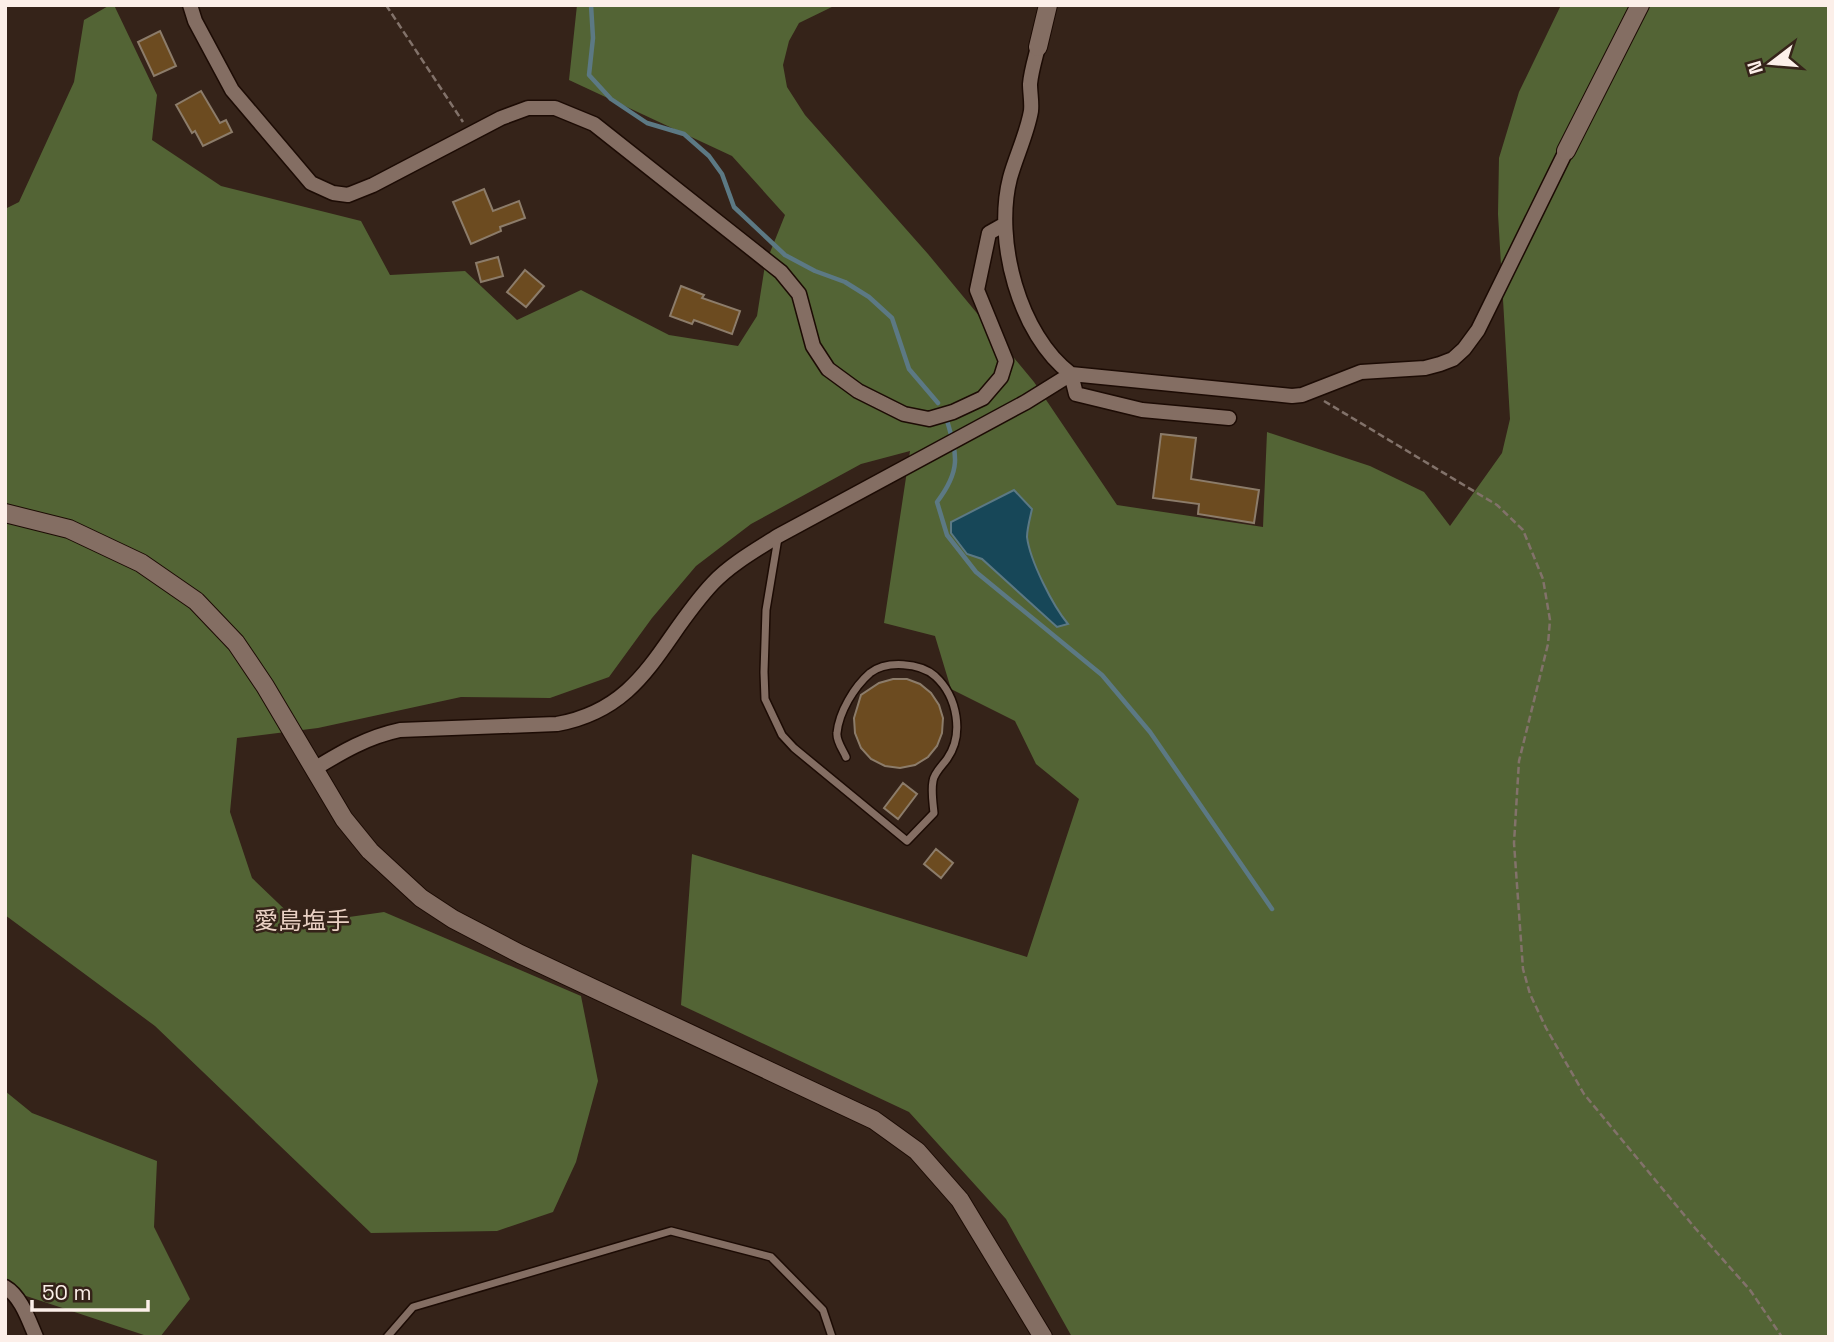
<svg xmlns="http://www.w3.org/2000/svg" width="1834" height="1342" font-family="'Space Grotesk','Noto Sans JP',sans-serif">
<style>
.forest{fill:#536435}
.water{fill:#174758;stroke:#5c7984;stroke-width:2}
.lines{fill:none;stroke-linecap:round;stroke-linejoin:round}
.stream{stroke:#5c7984;stroke-width:4.5}
.building{fill:#6c4b20;stroke:#8c7c6a;stroke-width:2}
.service-casing{stroke:#1c0b04;stroke-width:10}
.minor-casing{stroke:#1c0b04;stroke-width:17}
.tertiary-casing{stroke:#1c0b04;stroke-width:20}
.path{stroke:#82726a;stroke-width:2.5;stroke-dasharray:7 3.5;stroke-linecap:butt}
.service{stroke:#846e63;stroke-width:7}
.minor{stroke:#846e63;stroke-width:14}
.tertiary{stroke:#846e63;stroke-width:18}
.labels{text-anchor:middle;dominant-baseline:central;stroke-width:5;stroke-linejoin:round;paint-order:stroke}
.quarter-label{font-size:24px;fill:#ead1c4;stroke:#352319}
</style>
<rect width="100%" height="100%" fill="#352319"/>
<path class="forest" d="M110 5H114L157 95 152 140 221 186 361 221 390 275 465 271 517 320 581 290 669 335 738 346 757 316 765 265 785 215 732 156 569 80 577 5H836L799 23 789 41 783 65 787 87 805 115 928 254 1034 382 1117 505 1263 527 1267 432 1370 466 1424 492 1450 526 1502 453 1510 419 1498 214 1499 158 1519 92 1561 5H1829V1337H1072L1006 1219 909 1112 681 1005 692 854 1027 957 1079 799 1036 764 1015 721 951 689 935 636 884 623 910 451 861 464 751 524 696 566 652 618 609 677 550 698 461 697 318 728 237 738 230 812 252 878 300 924 384 912 581 996 598 1081 576 1162 553 1212 497 1231 371 1233 155 1026 5 915V209L19 202 74 82 84 20Z
M5 1091 32 1113 157 1161 154 1227 190 1299 160 1337H150L5 1289Z"/>
<path class="water" d="M1014 490 1032 509C1030 518 1027 529 1027 537 1030 561 1053 606 1068 624L1057 627 982 559 967 554 951 533V522Z"/>
<g class="lines">
<path class="stream" d="M591 5 593 38 589 75 611 99 647 123 684 134 709 156 722 174 734 207 785 255 815 271 845 282 869 297 892 318 909 369 938 403
M946 417C957 455 962 469 937 502L947 535 976 572 1102 675 1150 732 1272 909"/>
</g>
<path class="building" d="M160 31 176 66 154 76 138 42Z
M201 91 220 123 226 120 232 132 203 146 195 131 192 133 176 105Z
M484 189 493 211 519 201 525 218 500 227 501 231 471 244 453 202Z
M498 257 503 276 481 282 476 263Z
M525 270 544 286 526 307 507 292Z
M681 286 704 295 702 298 740 311 732 334 694 320 692 324 670 316Z
M1161 434 1196 438 1191 479 1259 490 1254 523 1198 514 1199 504 1153 498Z
M893 679H907L920 684 931 693 939 705 943 718 942 733 937 746 928 757 915 765 900 768 885 766 871 759 861 748 855 733 854 718 861 695 879 683Z
M903 783 917 794 898 819 884 808Z
M936 849 953 863 941 878 924 864Z"/>
<g class="lines">
<g class="service-casing">
<path id="service" d="M778 538 766 610 764 672 765 699 782 735 794 748 907 841 934 813C933 803 931 791 933 781 934 773 942 766 947 759 964 735 958 697 935 676 920 663 887 660 870 673 854 687 839 712 837 733 836 741 843 750 846 757
M387 1337 413 1307 671 1231 771 1257 823 1310 832 1337"/>
</g>
<g class="minor-casing">
<path id="minor" d="M190 5 195 21 232 90 311 183 333 193 348 195 373 185 501 118 528 108H555L594 124 781 272 799 294 813 346 828 369 858 391 904 414 929 419 953 412 983 398 1001 377 1006 361 977 290 989 233 1005 224
M1038 47C1035 59 1031 72 1030 84 1030 93 1032 102 1031 111 1027 134 1016 156 1010 178 994 240 1019 335 1071 374L1292 396 1302 395 1361 372 1425 368 1440 364 1453 359 1464 349 1478 330 1566 151
M1071 374 1076 394 1142 410 1229 418
M314 769C342 752 367 737 400 730L557 724C645 708 659 640 713 583 731 564 756 550 778 536L1026 402 1071 374
M5 1287C21 1296 29 1321 36 1337"/>
</g>
<g class="tertiary-casing">
<path id="tertiary" d="M1038 47 1048 5
M1566 151 1640 5
M5 513 69 529 141 563 196 601 236 643 265 686 344 819 370 851 421 898 453 919 520 954 874 1120 917 1151 960 1200 1043 1337"/>
</g>
<path class="path" d="M386 5 463 122
M1324 401 1497 505 1523 530 1543 579 1550 620 1548 644 1519 761 1514 843 1523 969 1530 994 1546 1028 1584 1094 1695 1228 1750 1290 1782 1337"/>
<use href="#service" class="service"/>
<use href="#minor" class="minor"/>
<use href="#tertiary" class="tertiary"/>
</g>
<g class="labels">
<g class="quarter-label">
<text x="302" y="920">愛島塩手</text>
</g>
</g>
<rect width="1834" height="1342" fill="none" stroke="#fcefe9" stroke-width="14"/>
<g transform="translate(1771 63) rotate(254)" stroke="#352319" stroke-width="5" paint-order="stroke">
<path d="M0-5L12 26L0 18L-12 26Z" fill="#fcefe9"/>
<text y="-10" font-size="19" font-weight="bold" text-anchor="middle" fill="#fcefe9">N</text>
</g>
<path d="M32 1300v10h116v-10" fill="none" stroke="#fcefe9" stroke-width="3.5"/>
<text x="42" y="1300" font-size="21" fill="#fcefe9" stroke="#352319" stroke-width="5" paint-order="stroke">50 m</text>
</svg>
